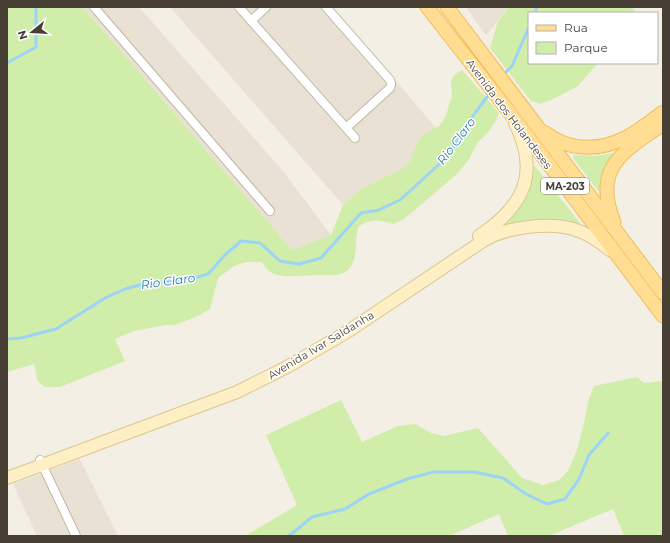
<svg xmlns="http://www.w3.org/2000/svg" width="670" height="543" font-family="Montserrat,sans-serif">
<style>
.residential{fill:#e9e1d3}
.green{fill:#d0edaa}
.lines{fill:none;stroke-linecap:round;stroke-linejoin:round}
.stream{stroke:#9bd4f7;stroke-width:3}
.street-casing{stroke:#c1b7a7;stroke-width:10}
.secondary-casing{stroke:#dcc692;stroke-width:14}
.primary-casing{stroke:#efbe58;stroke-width:15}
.street{stroke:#fff;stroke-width:8}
.secondary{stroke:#ffefc4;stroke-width:12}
.primary{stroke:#ffdd93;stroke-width:13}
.labels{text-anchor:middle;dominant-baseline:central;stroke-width:3;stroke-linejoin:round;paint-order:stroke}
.shield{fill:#fff;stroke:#7e7971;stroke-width:1}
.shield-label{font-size:10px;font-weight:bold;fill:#473f34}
.street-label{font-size:11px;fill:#473f34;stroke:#fff}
.water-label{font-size:12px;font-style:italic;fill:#217bb5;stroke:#fff}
</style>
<rect width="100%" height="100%" fill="#f4efe5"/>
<path class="residential" d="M83 7H139L282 170 331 235 292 250Z
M170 7H333L436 128 422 136 410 162 400 170 361 189 343 205Z
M466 7H508L486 36Z
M80 459 118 536H37L13 484Z"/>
<path class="green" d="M7 7H83L292 250 331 235 343 205 361 189 400 170 410 162 417 144 422 136 439 126 445 118 449 105 452 96 451 81 455 74 462 70 499 113 497 119 487 134 478 142 469 159 458 173 403 220 393 224C379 219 372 219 359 226 353 240 360 257 348 270 345 272 340 275 337 275 330 276 324 275 318 275 305 275 283 279 272 273 267 271 264 265 262 262H246L234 266 218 278 210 309 198 316 175 325H166L134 331 115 339 125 361 60 387H45L38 382 34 364 7 372Z
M509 7H632L636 13H529V63H598L578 86 553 99 540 104 531 101 490 48 498 21Z
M618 152 604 168 599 191H598L573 158 574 155 595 156Z
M535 166 580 223V224L498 228 531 177 533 167Z
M637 377 644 383 663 381V536H624L613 509 549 536H508L499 514 449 536H245L297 505 266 435 341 400 362 442 398 426 415 424 431 433 443 436 478 428 522 478 543 485 559 480 568 471 577 450 584 423 588 402 594 386Z"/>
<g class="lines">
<path class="stream" d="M535 13 537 7
M7 63 36 47V7
M506 72 512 66 529 27
M7 339 21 338 56 329 105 298 125 289 146 283 185 281 208 274 225 255 241 241 260 243 280 261 299 264 321 258 361 213 379 210 400 200 446 158 475 113 487 97
M289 536 312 517 345 509 369 494 407 479 433 472H474L503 478 526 494 547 504 565 499 579 479 589 455 608 433"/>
<g class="street-casing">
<path id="street" d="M94 7 270 211
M239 7 355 138
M326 7 390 80 391 84 390 88 346 128
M251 21 266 7
M40 460 76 536"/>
</g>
<g class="secondary-casing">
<path id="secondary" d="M479 236C524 206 540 174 515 123
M7 478 237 392 287 367 347 332 483 241C505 227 548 222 573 229 587 233 599 241 610 250"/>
</g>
<g class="primary-casing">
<path id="primary" d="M427 7 510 113 663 316
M447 7 663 293
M546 133C568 151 600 151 625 138 638 132 651 121 663 112
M614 222C592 167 623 152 663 124"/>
</g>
<use href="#street" class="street"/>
<use href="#secondary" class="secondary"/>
<use href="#primary" class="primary"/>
</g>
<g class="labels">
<rect class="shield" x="541" y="178" width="48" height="16" rx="3"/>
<g class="shield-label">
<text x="565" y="186">MA-203</text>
</g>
<g class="street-label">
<text transform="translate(509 114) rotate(53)">Avenida dos Holandeses</text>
<text transform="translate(321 345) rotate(-31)">Avenida Ivar Saldanha</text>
</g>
<g class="water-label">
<text transform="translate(456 141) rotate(-53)">Rio Claro</text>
<text transform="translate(168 281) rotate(-8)">Rio Claro</text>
</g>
</g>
<rect width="670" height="543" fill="none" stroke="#473f34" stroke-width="16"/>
<rect x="528" y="12" width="130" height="52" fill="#ffffff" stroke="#b5b2ae"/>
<rect x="536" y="25" width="20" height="6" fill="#ffdd93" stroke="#b5b2ae"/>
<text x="564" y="32" font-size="12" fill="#473f34">Rua</text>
<rect x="536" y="42" width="20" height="12" fill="#d0edaa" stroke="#b5b2ae"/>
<text x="564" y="52" font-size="12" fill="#473f34">Parque</text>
<g transform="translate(32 32) rotate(252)" stroke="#ffffff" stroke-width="3" paint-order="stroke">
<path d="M0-3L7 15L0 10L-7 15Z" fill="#473f34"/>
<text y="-6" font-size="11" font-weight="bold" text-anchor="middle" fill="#473f34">N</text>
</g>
</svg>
